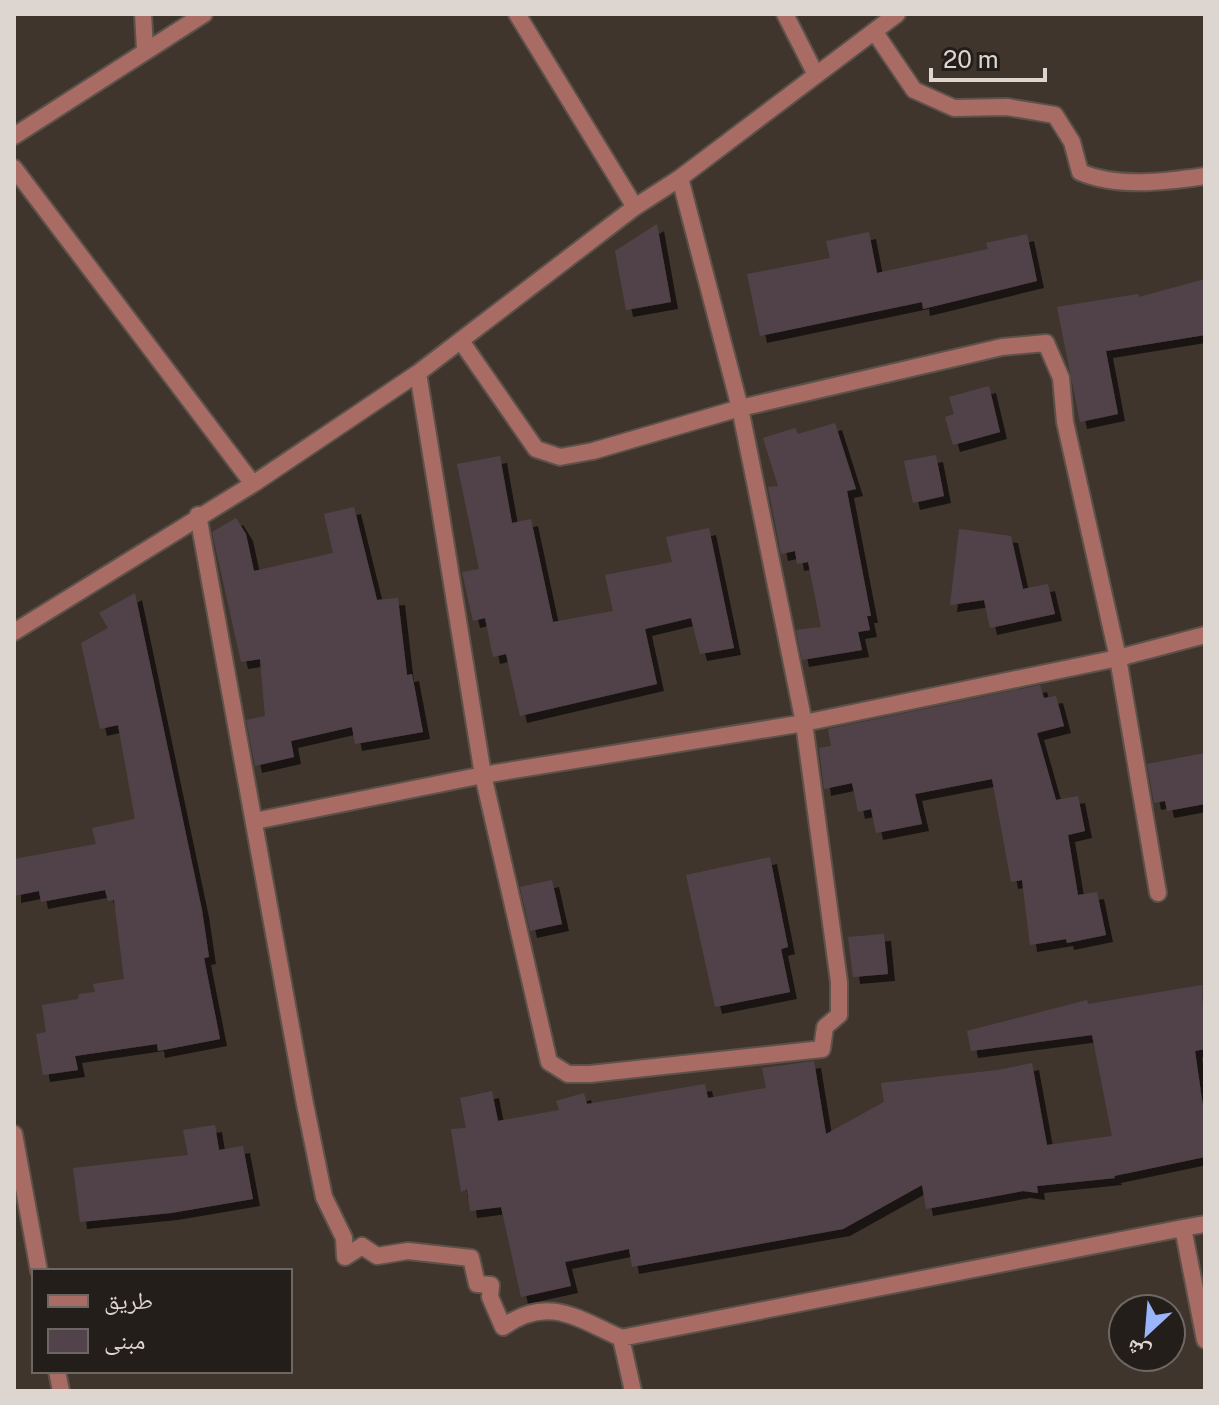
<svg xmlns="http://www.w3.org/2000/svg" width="1219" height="1405" font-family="'Public Sans','Noto Naskh Arabic',sans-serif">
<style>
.building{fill:#514349;filter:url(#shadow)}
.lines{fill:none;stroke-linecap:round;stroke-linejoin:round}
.minor-casing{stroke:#5c524a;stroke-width:20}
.tertiary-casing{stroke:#5c524a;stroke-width:20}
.minor{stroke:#a86c64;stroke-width:16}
.tertiary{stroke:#a86c64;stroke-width:16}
</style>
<defs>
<filter id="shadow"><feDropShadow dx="7" dy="7" stdDeviation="0" flood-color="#0009"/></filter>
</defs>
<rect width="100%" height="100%" fill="#40352d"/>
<path class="building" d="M657 224 671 302 626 310 615 251Z
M869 232 877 273 988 249 986 243 1027 234 1037 281 923 309 922 302 760 336 747 274 830 258 826 241Z
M1205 279V335L1106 351 1118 414 1080 422 1057 307 1138 294 1139 297Z
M989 386 1000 432 953 445 945 417 954 414 949 397Z
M835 423 856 489 847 491 871 616H867L870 630 858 632 862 650 802 660 796 630 821 627 808 562 797 564 795 551 781 554 768 487 778 486 763 438 795 428 798 434Z
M936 455 944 496 913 503 904 461Z
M500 456 512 523 531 519 553 622 613 611 605 575 672 562 666 537 709 528 734 648 700 654 691 618 645 629 657 684 520 716 506 654 493 657 485 618 473 621 462 572 479 569 457 464Z
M354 507 377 600 398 598 407 675 412 674 423 732 355 744 352 727 291 741 294 757 255 766 246 720 265 716 260 659 241 662 212 532 236 518 246 534 254 571 333 553 324 514Z
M959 529 1011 536 1023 589 1048 584 1055 614 990 628 984 600 950 605Z
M135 593 202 910 209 957 204 958 220 1039 158 1051 157 1044 75 1056 78 1070 43 1075 36 1034 46 1032 42 1005 78 999 79 994 95 992 93 984 124 979 114 900 108 901 105 890 41 902 39 891 14 896V859L96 844 92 828 135 819 118 725 100 729 81 643 108 628 99 613Z
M1040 685 1044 698 1056 696 1064 726 1037 733 1056 800 1078 796 1085 831 1068 835 1078 895 1097 892 1106 935 1067 943 1066 939 1030 945 1022 880 1011 882 992 779 915 794 922 824 876 833 871 809 858 812 852 783 824 789 819 748 831 746 828 729Z
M1205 753V804L1167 811 1165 801 1154 803 1147 764Z
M770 857 788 947 781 949 790 992 715 1007 686 875Z
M552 880 562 924 530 931 520 887Z
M884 934 888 974 853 977 848 937Z
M1202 985 1205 1049 1195 1051 1205 1120V1157L1114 1176 1115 1178 1037 1186 1038 1193 1023 1191 926 1209 922 1185 843 1229 632 1267 629 1249 565 1262 571 1286 521 1297 501 1207 470 1211 467 1189 461 1192 451 1129 466 1128 460 1098 492 1091 498 1121 559 1110 556 1101 584 1093 587 1104 705 1084 708 1098 766 1088 762 1068 814 1061 826 1134 884 1102 881 1083 998 1070 1032 1063 1047 1145 1112 1136 1092 1035 971 1051 967 1031 1087 1000 1088 1004Z
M215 1125 219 1150 243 1146 253 1199 171 1213 80 1222 73 1168 188 1155 183 1130Z"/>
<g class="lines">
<g class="minor-casing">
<path id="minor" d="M143 14 145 49
M517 14 635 207
M785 14 816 75
M874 31 914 90 954 108 1007 107 1055 115 1072 142 1080 172C1117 188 1165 182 1205 176
M14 136 204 14
M14 168 253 484
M461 341 536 449 560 457 593 451 740 408 1002 347 1046 343 1061 378 1065 422 1118 658 1158 893
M418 373 483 775 549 1062 568 1074H590L822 1049 825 1027 839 1015V982L804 723 740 408 680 178
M198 515 305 1104 324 1197 344 1238 345 1257 362 1246 377 1256 408 1251 471 1258 477 1284 491 1285 490 1297 503 1327C547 1295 577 1318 621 1338L1183 1228
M14 632 253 484 418 373 635 207 680 178 897 14
M255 821 483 775 804 723 1118 658 1205 635
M1205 1224 1183 1228 1205 1340
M621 1338 633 1391"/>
</g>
<g class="tertiary-casing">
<path id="tertiary" d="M14 1134 39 1271
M57 1371 61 1391"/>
</g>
<use href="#minor" class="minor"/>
<use href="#tertiary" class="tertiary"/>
</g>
<rect width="1219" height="1405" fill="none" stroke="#dcd5d0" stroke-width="32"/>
<rect x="32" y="1269" width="260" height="104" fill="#231e1a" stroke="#6d6763" stroke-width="2"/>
<rect x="48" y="1295" width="40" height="12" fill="#a86c64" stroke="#6d6763" stroke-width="2"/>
<text x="104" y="1309" font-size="24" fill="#dcd5d0">طريق</text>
<rect x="48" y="1329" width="40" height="24" fill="#514349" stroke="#6d6763" stroke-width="2"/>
<text x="104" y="1349" font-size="24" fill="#dcd5d0">مبنى</text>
<g transform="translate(1147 1333) rotate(206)"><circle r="38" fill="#231e1a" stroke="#6d6763" stroke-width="2"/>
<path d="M0-6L14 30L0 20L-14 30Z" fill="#9bb5fd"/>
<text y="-12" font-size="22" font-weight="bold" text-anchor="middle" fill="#dcd5d0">ش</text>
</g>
<path d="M931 68v12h114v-12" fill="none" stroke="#dcd5d0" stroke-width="4"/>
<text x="943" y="68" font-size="24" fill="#dcd5d0" stroke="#231e1a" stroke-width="6" paint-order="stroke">20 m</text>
</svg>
